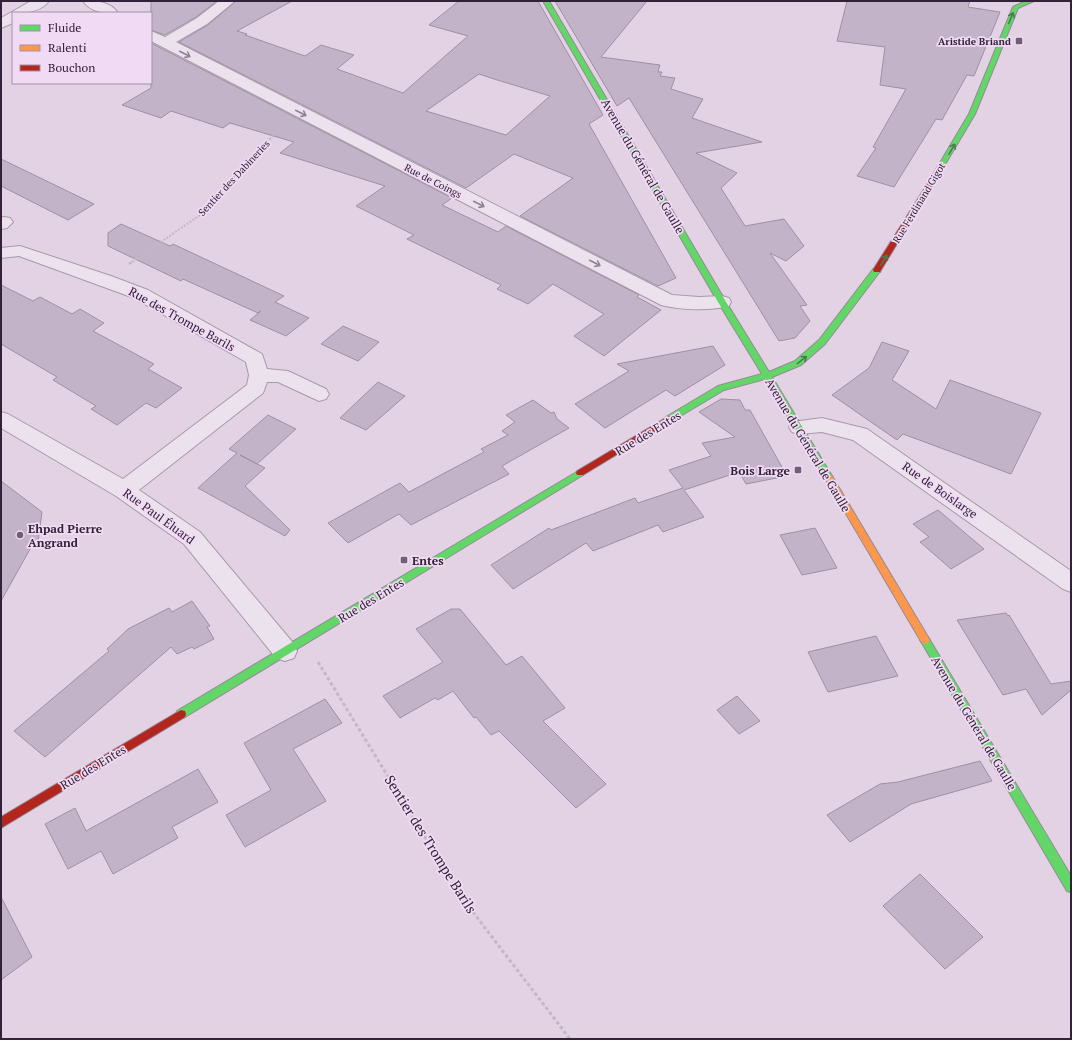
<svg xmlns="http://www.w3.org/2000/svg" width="1072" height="1040" font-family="'PT Serif',serif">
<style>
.building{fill:#c2b3c8;stroke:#9e91a5;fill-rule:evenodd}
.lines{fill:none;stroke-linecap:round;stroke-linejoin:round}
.street-casing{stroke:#a79aaa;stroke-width:2}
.fast-casing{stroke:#968a9a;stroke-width:2}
.slow-casing{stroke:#968a9a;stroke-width:2}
.jam-casing{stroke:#968a9a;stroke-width:2}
.path-far2{stroke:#c3b9c5;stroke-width:2;stroke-dasharray:2 1.5;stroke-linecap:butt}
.path-far1{stroke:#c3b9c5;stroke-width:2.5;stroke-dasharray:3 2;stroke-linecap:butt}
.path{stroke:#c3b9c5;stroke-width:3;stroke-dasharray:3.5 2.5;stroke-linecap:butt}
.street{fill:#ece2ed;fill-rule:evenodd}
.fast{fill:#63d668;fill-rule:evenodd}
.slow{fill:#ff974d;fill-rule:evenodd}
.jam{fill:#b3261e;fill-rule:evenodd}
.oneway{stroke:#4a7c50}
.oneway2{stroke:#8e8293}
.poi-dot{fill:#6f6075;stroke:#f1daf4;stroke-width:1.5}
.labels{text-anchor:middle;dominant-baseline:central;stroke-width:3.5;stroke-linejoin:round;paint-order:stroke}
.far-poi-label{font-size:10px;font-weight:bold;fill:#312239;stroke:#f1daf4;text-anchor:end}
.far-street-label{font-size:10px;fill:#312239;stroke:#f1daf4}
.street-label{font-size:12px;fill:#312239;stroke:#f1daf4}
.poi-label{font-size:12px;font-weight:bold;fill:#312239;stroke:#f1daf4;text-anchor:start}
.near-street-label{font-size:14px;fill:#312239;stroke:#f1daf4}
</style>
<rect width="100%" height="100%" fill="#e2d2e4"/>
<path class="building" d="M151 1H217L196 17 165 35 151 30Z
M236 1H292L237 31 247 34 245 35 305 56 321 45 354 55 337 69 403 93 468 36 429 25 459 1H538L603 115 589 124 676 278 658 286 520 216 573 178 514 154 466 188 179 42 208 25ZM479 74 494 79 550 96 506 135 426 111Z
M555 1H647L601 57 660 65 658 72H662L660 76 675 78 671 89 703 99 692 118 762 142 696 153 737 173 721 188 745 226 784 219 804 246 786 261 770 253 807 305 800 306 810 321 795 338 779 341 629 98 617 106Z
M847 1H970L968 7 1000 12 974 76 967 75 942 120 936 119 894 187 857 176 876 148 873 147 906 89 880 85 885 47 837 41Z
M151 43 452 198 442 205 498 232 506 226 639 295 637 297 661 310 604 356 574 336 604 314 553 284 528 304 497 289 501 285 407 239 414 235 356 206 385 186 280 153 294 142 230 123 223 128 171 111 161 118 122 105 151 88Z
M1 159 61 188 94 204 68 220 1 186Z
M121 224 170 246 173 244 284 296 275 302 309 318 286 336 250 320 261 311 258 313 183 279 181 281 108 246V233Z
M1 285 33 301 40 297 72 314 80 309 104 323 93 331 154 364 148 369 182 388 156 408 146 403 117 425 91 409 96 406 53 380 57 377 1 344Z
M343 326 379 342 358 361 321 344Z
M882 342 909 351 892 380 936 409 950 380 1041 413 1011 474 903 434 897 440 832 395 869 368Z
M713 346 725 365 675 396 666 390 605 428 575 404 629 371 617 364Z
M378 382 405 396 366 430 340 418Z
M721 399 740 400 745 410H750L787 476 746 484 739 472 684 490 704 517 663 532 658 525 593 551 586 543 513 589 491 565 549 528 551 530 635 498 638 503 683 488 669 470 711 456 702 443 735 437 699 412Z
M533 400 551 413 554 412 557 419 569 428 502 466 509 474 411 525 399 514 348 543 328 523 400 483 409 492 484 452 481 449 508 435 502 431 515 422 506 415Z
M268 415 296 429 257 464 240 455 265 468 245 486 290 530 285 536 198 488 237 453 229 449Z
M1 481 42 512 38 542H34L1 601Z
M938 510 984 549 951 569 920 542 929 537 913 524Z
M815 528 837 568 802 575 780 535Z
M192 601 210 626 207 627 214 639 194 649 192 647 177 654 171 647 45 757 14 731 109 651 107 649 128 629 169 608 172 612Z
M451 609H460L506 665 522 656 565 708 543 721 606 784 576 808 499 731 491 735 476 717 474 718 453 691 438 700 435 698 400 718 383 696 443 662 416 629Z
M1006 613 1008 616 1009 615 1051 684 1071 681V690L1042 715 1026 689 1003 695 957 620Z
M876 636 898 676 828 692 808 652Z
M737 696 760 721 739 734 717 710Z
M325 699 342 723 293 749 326 801 245 847 226 815 271 790 244 743Z
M980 761 992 781 911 804 850 842 827 815 880 784 898 782Z
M198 769 218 802 172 827 178 838 113 874 101 851 68 869 45 824 75 808 86 831Z
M920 874 983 937 945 969 883 906Z
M1 897 32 957 1 980Z"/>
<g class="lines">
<g class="street-casing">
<path id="street" d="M31 1H49C41 12 25 13 13 13V23L1 28V18Z
M83 1C96 1 110 1 118 13 105 13 91 13 83 1Z
M219 1H235L207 24 176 42 672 295 699 297 722 296 729 298 731 302 729 306C709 311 681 310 661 305L151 41V31L165 37 197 18Z
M4 217 10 218 13 222 7 228 1 229V218Z
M20 246 111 276 148 290 262 354 267 369 288 371 326 389 329 394 326 399 319 401 278 382H267L263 393 139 490 200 532 294 644 297 651 294 658 285 661 276 658 184 544 116 496 1 428V412L8 414 123 479 247 385 249 375 246 362 134 298 19 256 1 258V248Z
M822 418 867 429 1071 571V592L1063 589 853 440 822 432 799 434 792 432 789 427 792 422Z"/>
</g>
<g class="fast-casing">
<path id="fast" d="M543 1H549L726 302 769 372 795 361 819 340 874 268H880L881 270 825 344 801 365 772 377 832 476 833 478 832 480H826L765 379 724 390 672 421H666L665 419 666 417 718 386 762 374 718 302Z
M1026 1H1034L1018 8 975 114 934 183 933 184H929L928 183 969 114 1013 7Z
M580 470 583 471 584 473 583 475 185 717 181 718 177 717 176 714 177 711Z
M925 636 928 637 1071 876V892L1067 891 922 643 920 640 922 637Z"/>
</g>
<g class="slow-casing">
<path id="slow" d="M829 475 832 476 928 637 930 640 928 643 925 644 922 643 825 478Z"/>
</g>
<g class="jam-casing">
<path id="jam" d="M931 181 934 183 881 270 880 272H874L873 270 928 183Z
M669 416 672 417 673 419 672 421 583 475H577L576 473 577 471Z
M181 710 185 711 186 714 185 717 1 828V817Z"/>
</g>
<path class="path-far2" d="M132 262 203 213 250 159 282 127"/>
<path class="path-far1" d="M129 264 133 261"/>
<path class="path" d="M318 662 463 899 570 1039"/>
<use href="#street" class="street"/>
<use href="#fast" class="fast"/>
<use href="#slow" class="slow"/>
<use href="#jam" class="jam"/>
</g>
<defs><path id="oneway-shaft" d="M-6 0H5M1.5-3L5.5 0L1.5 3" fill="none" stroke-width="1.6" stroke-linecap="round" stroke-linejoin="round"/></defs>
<g class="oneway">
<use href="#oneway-shaft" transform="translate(1011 18) rotate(-67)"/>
<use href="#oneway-shaft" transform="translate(952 149) rotate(-60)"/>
<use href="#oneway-shaft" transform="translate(884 260) rotate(-58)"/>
<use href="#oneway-shaft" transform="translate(802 360) rotate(-38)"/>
</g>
<g class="oneway2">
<use href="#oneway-shaft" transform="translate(185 54) rotate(27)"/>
<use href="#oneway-shaft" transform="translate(301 113) rotate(27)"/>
<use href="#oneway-shaft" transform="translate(479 204) rotate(27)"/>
<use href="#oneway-shaft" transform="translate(595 263) rotate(27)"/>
</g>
<g class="poi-dot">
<rect x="1015" y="37" width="8" height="8" rx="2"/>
<rect x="794" y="466" width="8" height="8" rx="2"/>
<circle cx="20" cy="535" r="4"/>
<rect x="400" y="556" width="8" height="8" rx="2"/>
</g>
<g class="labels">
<g class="far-poi-label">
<text x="1011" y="41">Aristide Briand</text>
</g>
<g class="far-street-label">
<text transform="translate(234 178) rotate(-47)">Sentier des Dabineries</text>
<text transform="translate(433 181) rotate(27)">Rue de Coings</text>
<text transform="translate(919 203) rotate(-59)">Rue Ferdinand Gigot</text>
</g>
<g class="street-label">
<text transform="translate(643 166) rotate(60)">Avenue du Général de Gaulle</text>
<text transform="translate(182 319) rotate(29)">Rue des Trompe Barils</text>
<text transform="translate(648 433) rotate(-31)">Rue des Entes</text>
<text transform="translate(808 445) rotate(59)">Avenue du Général de Gaulle</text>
<text transform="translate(940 490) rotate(35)">Rue de Boislarge</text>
<text transform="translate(159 516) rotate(36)">Rue Paul Éluard</text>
<text transform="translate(371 600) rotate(-31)">Rue des Entes</text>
<text transform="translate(974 723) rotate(59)">Avenue du Général de Gaulle</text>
<text transform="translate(93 767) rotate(-31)">Rue des Entes</text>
</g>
<g class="poi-label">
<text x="790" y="470" text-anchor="end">Bois Large</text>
<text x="28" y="528">Ehpad Pierre<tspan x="28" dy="14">Angrand</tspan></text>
<text x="412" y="560">Entes</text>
</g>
<g class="near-street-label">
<text transform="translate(431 844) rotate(58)">Sentier des Trompe Barils</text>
</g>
</g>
<rect width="1072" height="1040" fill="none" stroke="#312239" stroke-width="4"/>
<rect x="12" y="12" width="140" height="72" fill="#f1daf4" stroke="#a490a9"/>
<rect x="20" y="25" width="20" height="6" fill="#63d668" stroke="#a490a9"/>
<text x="48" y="32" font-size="12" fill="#312239">Fluide</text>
<rect x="20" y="45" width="20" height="6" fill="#ff974d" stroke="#a490a9"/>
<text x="48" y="52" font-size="12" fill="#312239">Ralenti</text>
<rect x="20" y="65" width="20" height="6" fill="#b3261e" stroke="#a490a9"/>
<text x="48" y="72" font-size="12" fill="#312239">Bouchon</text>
</svg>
